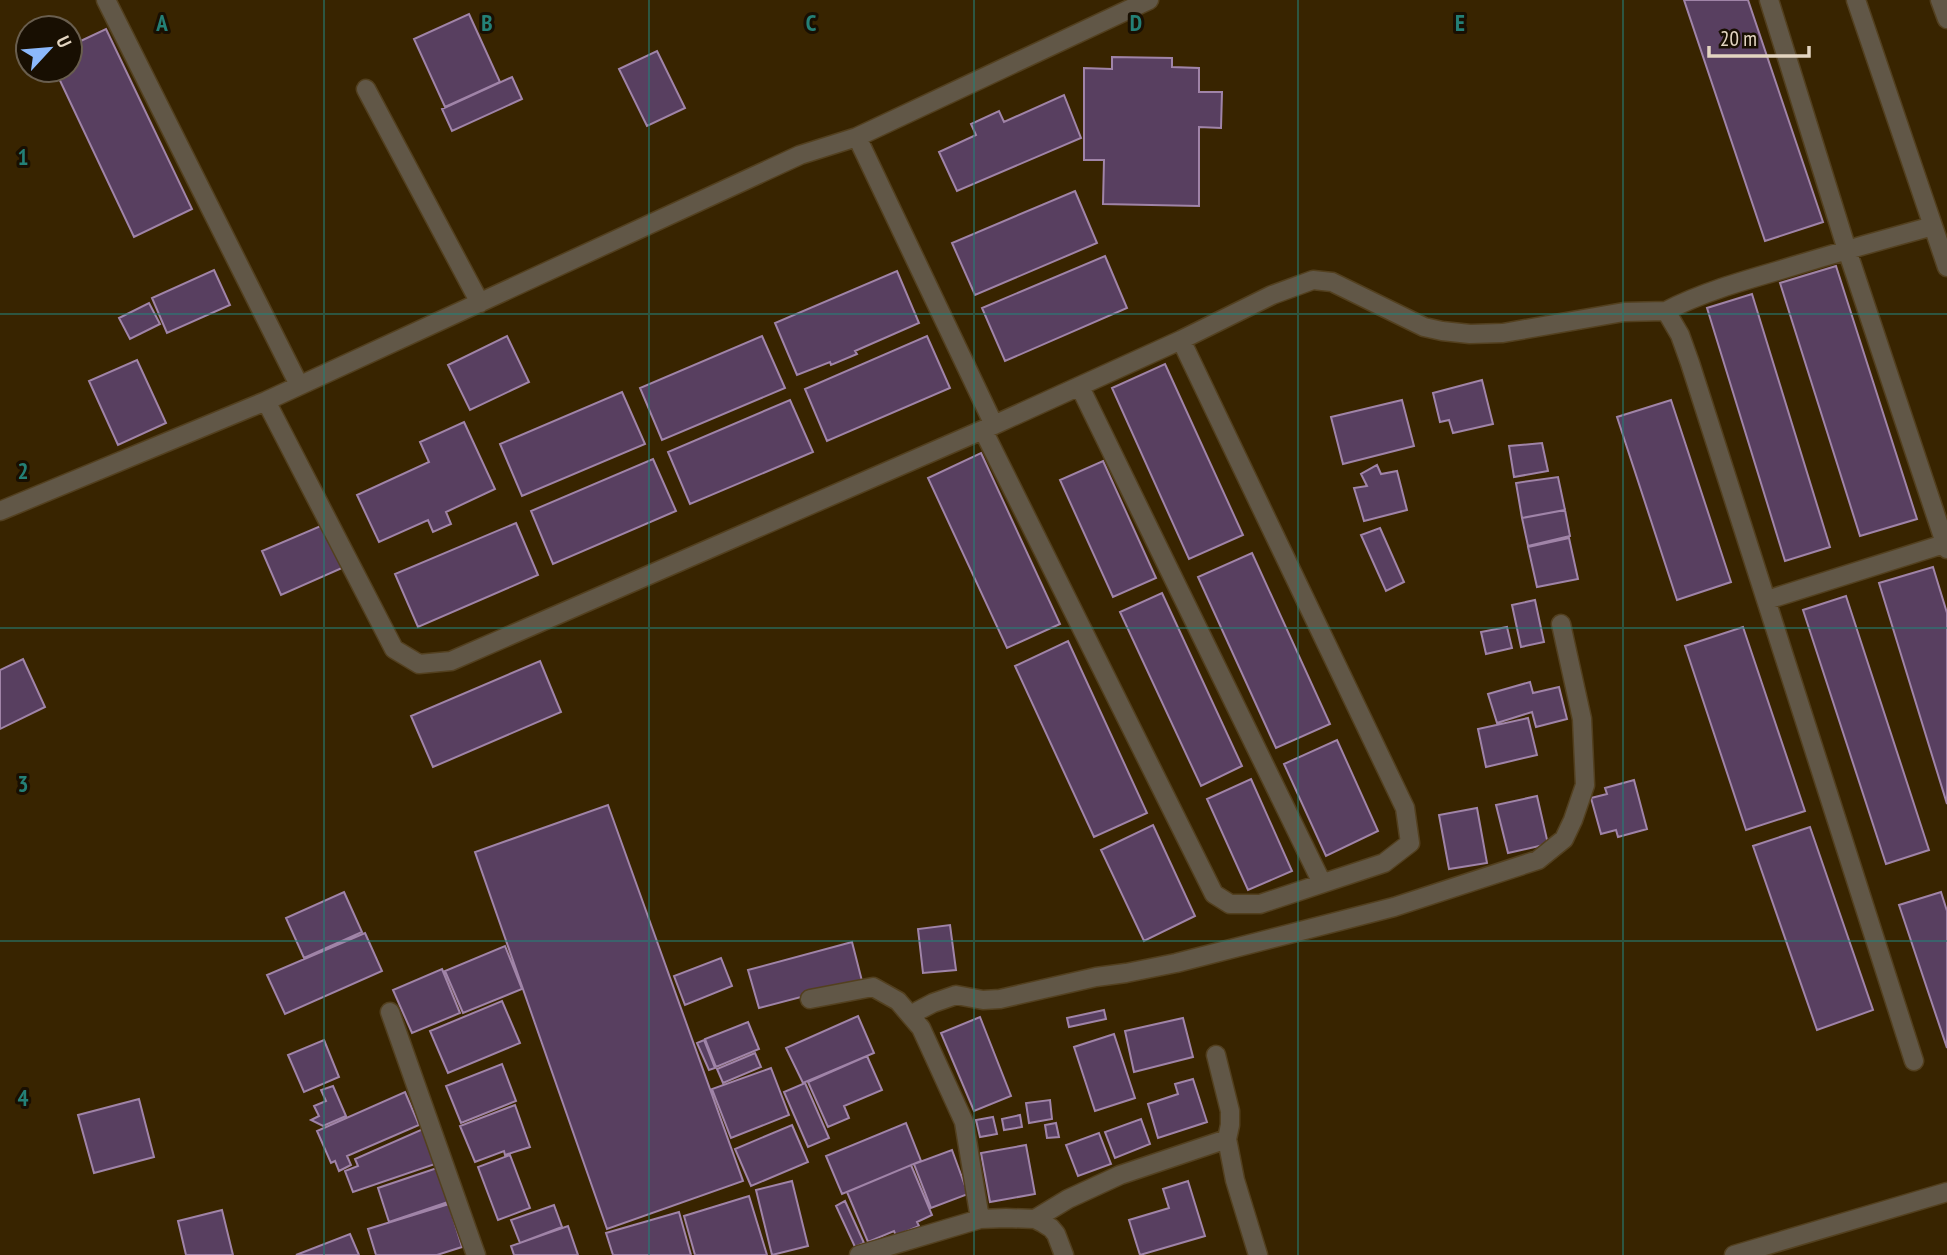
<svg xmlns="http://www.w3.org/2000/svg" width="1947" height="1255" font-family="'PT Sans Narrow',sans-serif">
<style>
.building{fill:#583f60;stroke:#a084a8;stroke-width:2}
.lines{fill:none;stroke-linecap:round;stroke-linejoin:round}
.minor-casing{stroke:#53401f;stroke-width:21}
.minor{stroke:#615747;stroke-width:18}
.grid{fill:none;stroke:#248076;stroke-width:2;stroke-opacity:0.55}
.grid-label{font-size:23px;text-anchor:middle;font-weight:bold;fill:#248076;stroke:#180f02;stroke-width:6;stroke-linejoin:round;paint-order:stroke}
</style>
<rect width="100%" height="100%" fill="#382400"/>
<path class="building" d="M1684 0H1748L1823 222 1765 241Z
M469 14 500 82 445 107 414 39Z
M106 29 192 209 134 237 55 70H70V46Z
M657 51 685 108 647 126 619 69Z
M1112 57 1172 58V67L1199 68V92H1222L1221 128 1199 127V206L1103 204 1104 160H1084V68L1112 69Z
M512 77 522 99 452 131 442 109Z
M1064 95 1081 138 957 191 939 152 976 135 971 124 999 111 1004 122Z
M1075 191 1097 243 975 295 952 243Z
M1105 256 1127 308 1005 361 982 308Z
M1836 266 1917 519 1860 536 1780 283Z
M214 270 230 305 167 333 152 298Z
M897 271 919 323 855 351 857 354 831 365 830 362 797 375 775 323Z
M1752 294 1830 547 1785 561 1707 308Z
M149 303 160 324 130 339 119 318Z
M507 336 529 382 470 410 448 365Z
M762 336 785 388 662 440 640 388Z
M927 336 950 388 827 441 805 389Z
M137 360 166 423 118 445 89 381Z
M1165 364 1243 535 1189 559 1112 388Z
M1482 380 1493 424 1453 433 1449 420 1440 422 1433 393Z
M622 392 645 444 522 496 500 444Z
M790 400 813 452 690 504 668 452Z
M1402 400 1414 446 1343 464 1331 417Z
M1671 400 1731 582 1677 600 1617 417Z
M464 422 495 489 446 512 451 524 433 532 428 520 379 542 357 495 429 462 420 442Z
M1542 443 1548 471 1514 477 1509 446Z
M981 453 1060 624 1007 648 928 478Z
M653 459 676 511 553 564 531 511Z
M1103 461 1156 578 1113 597 1060 480Z
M1377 465 1381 474 1397 471 1407 510 1364 521 1354 488 1367 486 1361 474Z
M1558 477 1565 510 1522 518 1516 483Z
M1565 510 1570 536 1528 546 1522 518Z
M516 523 538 575 418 627 395 574Z
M323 525 342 568 281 595 262 551Z
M1380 528 1404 582 1386 591 1361 535Z
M1569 538 1578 579 1537 587 1528 547Z
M1252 553 1330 724 1276 748 1198 577Z
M1933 567 1947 613V804L1879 583Z
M1162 593 1242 766 1201 786 1120 612Z
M1846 596 1929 850 1886 864 1803 610Z
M1535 600 1544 642 1521 647 1512 605Z
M1507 627 1512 648 1486 654 1481 632Z
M1743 627 1805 811 1746 830 1685 646Z
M1068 641 1147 813 1094 837 1015 666Z
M23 659 45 707 0 729V670Z
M540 661 561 712 433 767 411 716Z
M1530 682 1533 693 1559 687 1567 719 1536 727 1532 712 1497 723 1488 694Z
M1528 718 1537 755 1486 767 1478 729Z
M1337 740 1378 831 1326 856 1284 764Z
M1251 779 1292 871 1248 890 1207 799Z
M1634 780 1647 829 1618 837 1616 830 1601 834 1591 798 1607 794 1605 788Z
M1537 796 1548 844 1508 853 1496 805Z
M608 805 743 1181 607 1229 475 852Z
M1477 808 1487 863 1449 869 1439 815Z
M1153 825 1195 916 1144 941 1101 850Z
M1810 827 1873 1010 1817 1030 1753 846Z
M344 892 362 932 304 958 286 918Z
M1941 892 1947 911V1048L1899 905Z
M950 925 956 970 923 973 918 929Z
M365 933 382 971 285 1014 267 975Z
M852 942 862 981 759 1008 748 970Z
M505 946 522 989 463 1013 445 971Z
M721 958 732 986 685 1005 674 976Z
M442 969 460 1013 412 1033 393 990Z
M502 1001 520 1043 448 1073 430 1031Z
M1104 1010 1106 1019 1069 1027 1067 1018Z
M858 1016 874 1053 803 1083 786 1048Z
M980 1017 1011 1096 974 1111 941 1033Z
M1183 1018 1193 1057 1134 1072 1125 1031Z
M748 1022 759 1049 716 1067 705 1039Z
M1114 1034 1135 1098 1095 1111 1074 1047Z
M324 1040 339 1077 304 1092 288 1055Z
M704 1040 715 1068 709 1070 697 1043Z
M755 1053 761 1067 723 1083 717 1069Z
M867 1056 882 1090 844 1106 849 1118 828 1127 808 1082Z
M502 1064 516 1101 461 1123 446 1086Z
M771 1068 789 1115 731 1138 712 1089Z
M1193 1079 1207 1122 1158 1138 1148 1104 1178 1094 1175 1084Z
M805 1083 829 1138 808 1147 784 1092Z
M333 1086 346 1116 323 1126 311 1120 319 1116 314 1106 326 1101 321 1090Z
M405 1092 419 1125 347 1156 351 1165 339 1171 335 1161 331 1163 317 1131Z
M139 1099 154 1157 94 1173 78 1115Z
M1050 1100 1052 1119 1029 1123 1026 1103Z
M515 1105 530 1147 505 1155 504 1151 475 1162 460 1126Z
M1020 1115 1022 1127 1004 1130 1002 1119Z
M993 1117 997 1134 980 1137 976 1120Z
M1141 1119 1150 1144 1115 1158 1105 1132Z
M906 1123 921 1161 842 1194 826 1156Z
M1056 1123 1059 1137 1047 1138 1045 1125Z
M792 1125 808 1162 751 1186 735 1149Z
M423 1129 438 1163 353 1192 345 1171 358 1166 355 1159Z
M1099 1133 1111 1164 1078 1176 1066 1145Z
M1026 1145 1035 1194 990 1202 981 1153Z
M952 1150 968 1194 931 1208 914 1164Z
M510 1155 530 1208 498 1220 478 1167Z
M911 1165 932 1215 917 1222 919 1226 896 1236 894 1231 868 1242 847 1192Z
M437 1168 448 1202 389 1222 378 1188Z
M792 1181 808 1246 772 1255 756 1190Z
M1188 1181 1205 1236 1140 1255 1129 1220 1169 1208 1163 1189Z
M749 1196 767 1255H695L684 1216Z
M845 1201 864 1243 855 1247 836 1206Z
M449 1204 462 1247 437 1255H376L368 1229Z
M554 1205 562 1227 520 1243 511 1220Z
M222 1210 233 1255H186L178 1221Z
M679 1212 691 1255H613L606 1233Z
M568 1226 578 1255H514L511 1246Z
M350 1234 359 1255H296Z"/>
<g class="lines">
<g class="minor-casing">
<path id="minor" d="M106 0 299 385
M1769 0 1847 250 1947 549
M1856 0 1947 267
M1940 0 1947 19
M366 89 480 303
M857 137 994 425
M1666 311C1701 293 1739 282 1777 271 1829 255 1881 240 1933 226
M1080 387 1322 883
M266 401 394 649 419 664 451 661 994 425 1181 340 1272 295 1313 280 1332 282 1424 327 1442 331 1470 334 1503 333 1624 312 1666 311 1680 335 1690 363 1914 1061
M983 430 1214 894 1230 904H1260L1384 863 1410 843 1405 808 1181 340
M0 511 266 401 800 155 857 137 1149 0
M1767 600 1947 543
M810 999 873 987 898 1001 921 1028 964 1122 980 1219
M390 1012 476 1255
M910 1015 933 1003 956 995 983 1000 1000 999 1096 977 1126 973 1176 963 1394 907 1538 860 1564 839 1573 820 1585 785 1582 719 1561 624
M1216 1055 1230 1111V1125L1227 1139 1235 1180 1258 1255
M1035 1219 1068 1199 1120 1175 1227 1139
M859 1255 980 1219 1006 1218 1035 1219 1043 1223 1051 1228 1056 1234 1064 1255
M1734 1255 1947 1192"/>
</g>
<use href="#minor" class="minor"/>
</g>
<path class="grid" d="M324 0V1255M649 0V1255M974 0V1255M1298 0V1255M1623 0V1255M0 314H1947M0 628H1947M0 941H1947"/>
<g class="grid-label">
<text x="162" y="31">A</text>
<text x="487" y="31">B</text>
<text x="811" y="31">C</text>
<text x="1136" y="31">D</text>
<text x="1460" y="31">E</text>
<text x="23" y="165">1</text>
<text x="23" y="479">2</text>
<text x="23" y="792">3</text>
<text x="23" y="1106">4</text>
</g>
<g transform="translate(49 49) rotate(64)"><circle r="33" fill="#180f02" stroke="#695e4e" stroke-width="2"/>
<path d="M0-5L12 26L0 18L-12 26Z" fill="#8cb9fc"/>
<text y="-10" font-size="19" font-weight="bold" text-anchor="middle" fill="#e3d5c1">U</text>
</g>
<path d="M1709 46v10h100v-10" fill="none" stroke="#e3d5c1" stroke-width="3.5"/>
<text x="1720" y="46" font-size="21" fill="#e3d5c1" stroke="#180f02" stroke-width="5" paint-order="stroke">20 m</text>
</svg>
